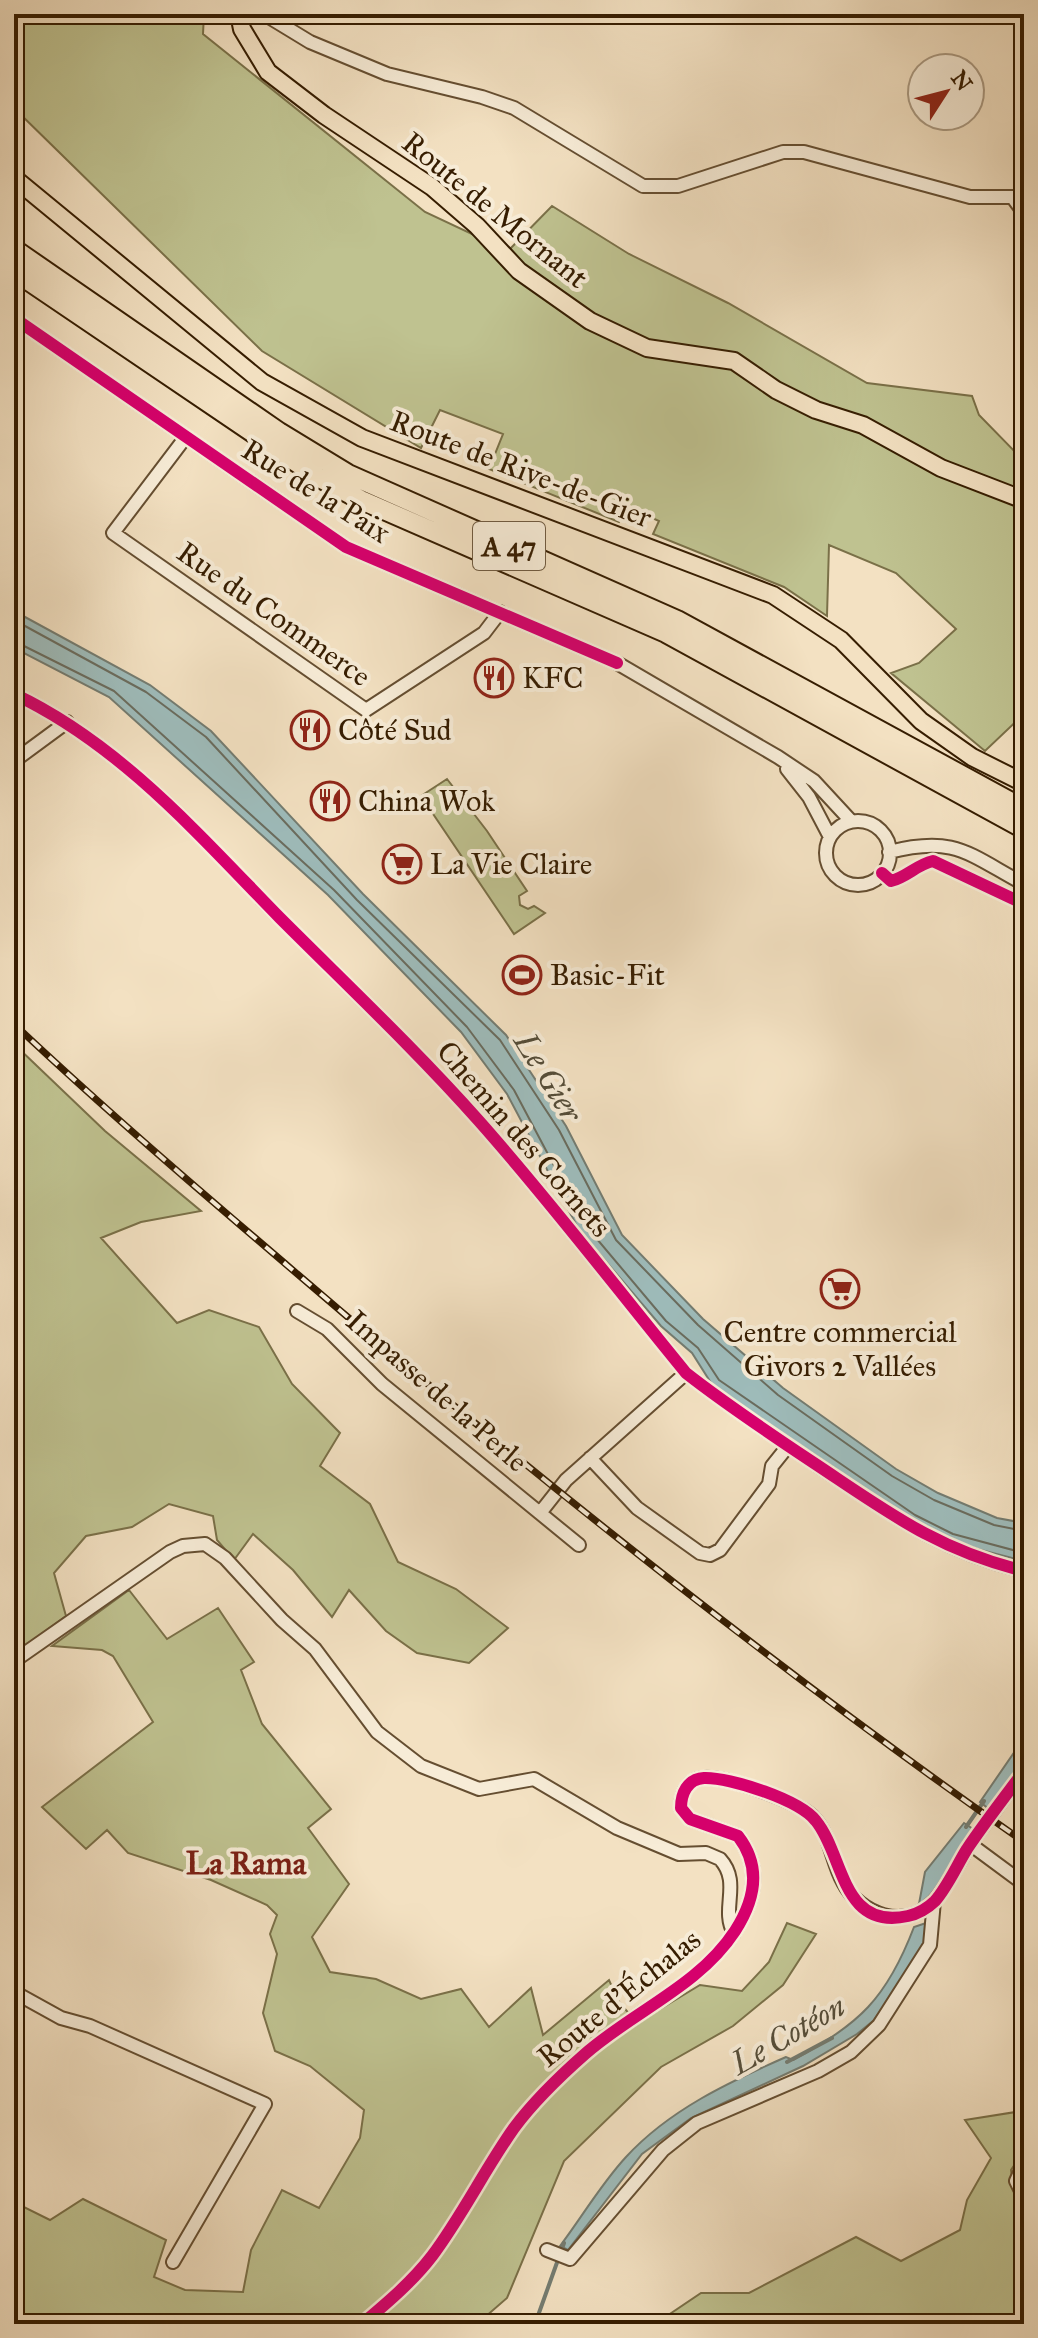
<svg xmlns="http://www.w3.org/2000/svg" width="1038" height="2338" font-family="'IM FELL Great Primer',serif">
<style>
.green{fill:#bfc290;stroke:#7a7048;stroke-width:2}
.water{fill:#9ebcbb;stroke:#747c71;stroke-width:2}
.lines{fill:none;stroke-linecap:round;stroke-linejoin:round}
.shore{stroke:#6a6c5e;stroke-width:2}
.stream{stroke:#747c71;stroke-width:4}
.minor-casing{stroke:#654e31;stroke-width:16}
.major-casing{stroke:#361d01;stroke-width:20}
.highway-casing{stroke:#361d01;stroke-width:22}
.minor{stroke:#f7ecd7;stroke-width:12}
.major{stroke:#f3e1c2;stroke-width:16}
.highway{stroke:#f3e1c2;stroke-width:18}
.rail-casing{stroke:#361d01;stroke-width:7}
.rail{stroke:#f7ecd7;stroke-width:4;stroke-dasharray:12;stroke-linecap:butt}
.minor-bridge-casing{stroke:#654e31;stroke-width:16;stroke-linecap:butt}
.minor-bridge{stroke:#f7ecd7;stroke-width:12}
.cycleway-casing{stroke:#f7ecd7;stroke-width:17}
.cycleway{stroke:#d6006c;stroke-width:12}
.labels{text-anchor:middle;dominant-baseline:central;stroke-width:8;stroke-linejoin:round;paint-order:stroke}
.shield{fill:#f7ecd7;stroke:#705b41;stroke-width:2}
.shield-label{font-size:28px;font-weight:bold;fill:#361d01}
.street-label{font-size:30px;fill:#361d01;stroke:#f7ecd7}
.poi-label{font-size:30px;fill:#361d01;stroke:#f7ecd7;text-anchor:start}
.water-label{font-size:32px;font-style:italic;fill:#554d39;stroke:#f7ecd7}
.neighbourhood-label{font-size:32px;font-weight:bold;fill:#7a1f14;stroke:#f7ecd7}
</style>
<rect width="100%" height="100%" fill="#f3e1c2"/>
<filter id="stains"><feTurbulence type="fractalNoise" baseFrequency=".0025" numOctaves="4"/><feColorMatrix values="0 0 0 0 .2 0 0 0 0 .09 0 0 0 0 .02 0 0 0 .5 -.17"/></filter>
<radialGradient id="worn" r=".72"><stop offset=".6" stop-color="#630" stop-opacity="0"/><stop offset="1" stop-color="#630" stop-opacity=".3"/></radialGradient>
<path class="green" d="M14 14H204L203 34 425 212 508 251 552 206 629 254 728 303 867 383 972 396 979 415 1024 461V714L985 751 891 673 919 663 956 629 896 573 829 545 827 616 784 587 653 534 659 521 628 507 619 522 489 469 503 434 440 410 421 448 262 351 14 108Z
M447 779 487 831 527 891 519 896 520 905 528 909 534 906 545 913 514 934 421 796Z
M14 1044 105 1131 201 1211 141 1222 101 1238 177 1323 209 1310 259 1327 292 1384 340 1433 320 1466 370 1504 398 1562 456 1589 508 1628 469 1663 417 1653 386 1631 349 1590 332 1617 293 1570 253 1534 234 1560 217 1540 213 1516 169 1504 132 1527 86 1536 54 1573 66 1616 14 1654Z
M129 1590 167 1639 218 1608 254 1662 241 1670 262 1724 331 1809 308 1828 349 1884 312 1937 330 1972 376 1979 421 1999 461 1989 489 2027 531 1988 543 2035 609 1980 619 2002 637 2023 700 1985 742 1991 769 1962 787 1923 816 1934 783 1985 733 2026 661 2067 564 2161 507 2298 477 2324H14V2202L50 2220 83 2199 166 2240 154 2277 185 2290 243 2292 251 2250 282 2190 319 2208 360 2138 364 2110 310 2066 275 2051 263 2013 277 1954 270 1934 277 1915 267 1905 211 1880 128 1853 107 1830 86 1849 42 1807 153 1722 113 1656 102 1650 52 1646Z
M1022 2111 1024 2151 1011 2170 1013 2185 1024 2203V2324H655L701 2293H749L856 2237 901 2261 960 2230 967 2200 991 2158 965 2120Z"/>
<path class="water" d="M14 611 150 685 211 731 363 894 506 1035 566 1126 622 1235 703 1319 783 1388 896 1469 938 1493 997 1518 1024 1523V1561L950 1542 911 1522 713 1386 692 1353 661 1326 579 1230 507 1094 461 1032 328 895 109 697 14 648Z
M1024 1738V1759L989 1809 980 1802Z
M964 1823 973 1829C955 1855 941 1889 918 1909L925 1872Z
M929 1922 928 1935 915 1965 873 2021 857 2034 803 2066 691 2118 642 2154 568 2250 560 2246C582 2217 601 2184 626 2157 669 2110 729 2082 786 2057L793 2060C859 2025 887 1998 914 1927Z"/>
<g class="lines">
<path class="shore" d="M14 620 146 692 206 737 357 900 500 1040 559 1130 616 1240 698 1325 778 1395 892 1476 934 1500 994 1525 1024 1531
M14 641 114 691 334 890 467 1027 514 1090 586 1226 666 1321 698 1348 719 1380 915 1515 953 1534 1024 1553"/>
<path class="stream" d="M966 1827 984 1801
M787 2062 832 2038
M535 2324 564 2243"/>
<g class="minor-casing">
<path id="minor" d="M264 14 310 42 387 74 482 97 514 108 643 186H678L783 152H804L970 197H1024
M1013 198 1024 213
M14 318 346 547 617 663 778 757 814 781 851 821
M185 438 113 533 366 710 484 633 500 612
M14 694C120 744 199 835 280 918 347 985 416 1050 479 1121 551 1202 617 1289 686 1373 728 1406 772 1435 817 1465 889 1513 938 1550 1024 1571
M14 761 67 722
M787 769 809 797 830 837
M826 853a32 32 0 1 1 64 0a32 32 0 1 1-64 0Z
M889 852C955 835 968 854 1024 884
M297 1311 327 1329 382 1384 579 1545
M590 1458 637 1508 700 1553 710 1555 720 1550 769 1484 772 1466 788 1446
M540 1513 566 1480 686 1373
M14 1661 170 1552 183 1546 205 1544 225 1558 282 1620 315 1649 377 1732 421 1766 479 1789 534 1779 617 1828 679 1854 706 1853 720 1859C742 1883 720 1909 734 1933
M14 1992 61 2018 90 2026 265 2104 173 2262
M1024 2087V2089
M1024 2164 1016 2181 1024 2197
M547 2250 570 2259 663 2150 697 2123 818 2071 851 2052 879 2025 930 1945 934 1901
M362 2324C387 2303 412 2282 432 2256 462 2216 485 2169 514 2128 534 2101 560 2076 585 2054 634 2011 699 1986 735 1931 755 1900 762 1867 738 1836L690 1819 681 1808C681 1796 685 1783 698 1779 718 1772 797 1801 812 1816 831 1835 831 1860 843 1882 860 1915 905 1931 934 1901 948 1886 959 1862 970 1844L1024 1884"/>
</g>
<g class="major-casing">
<path id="major" d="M239 14 242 29 268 72 324 115 432 187 477 226 519 271 590 321 647 348 734 361 776 390 816 410 863 425 941 468 1024 500
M14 178 262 382 362 438 773 595 841 640 921 721 972 757 1024 783"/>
</g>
<g class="highway-casing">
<path id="highway" d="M14 249 279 432 348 474 677 620 1024 809
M14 271 318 477 361 500 666 633 1024 829"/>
</g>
<use href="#minor" class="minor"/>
<use href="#major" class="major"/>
<use href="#highway" class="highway"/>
<g class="rail-casing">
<path id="rail" d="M14 1024C120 1124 232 1218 343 1313 563 1499 788 1677 1024 1842"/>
</g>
<use href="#rail" class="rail"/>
<g class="minor-bridge-casing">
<path id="minor-bridge" d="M970 1844 1018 1779"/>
</g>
<use href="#minor-bridge" class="minor-bridge"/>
<g class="cycleway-casing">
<path id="cycleway" d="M14 318 346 547 617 663
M14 694C120 744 199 835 280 918 347 985 416 1050 479 1121 551 1202 617 1289 686 1373 728 1406 772 1435 817 1465 889 1513 938 1550 1024 1571
M882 873 891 881C907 877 916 865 933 861L1024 904
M362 2324C387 2303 412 2282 432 2256 462 2216 485 2169 514 2128 534 2101 560 2076 585 2054 634 2011 699 1986 735 1931 755 1900 762 1867 738 1836L690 1819 681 1808C681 1794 687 1779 704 1778 730 1777 800 1800 816 1821 844 1855 841 1931 908 1916 917 1914 928 1908 935 1901 948 1886 957 1865 967 1849 983 1825 1001 1802 1018 1779L1024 1776"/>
</g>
<use href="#cycleway" class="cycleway"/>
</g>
<defs>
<g id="restaurant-ring" transform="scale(2)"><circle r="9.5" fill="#f7ecd7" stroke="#8f2418" stroke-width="1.5"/><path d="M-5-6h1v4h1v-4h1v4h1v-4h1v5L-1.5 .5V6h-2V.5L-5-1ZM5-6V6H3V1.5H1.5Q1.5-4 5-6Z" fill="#8f2418"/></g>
<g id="supermarket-ring" transform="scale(2)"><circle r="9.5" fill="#f7ecd7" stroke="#8f2418" stroke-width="1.5"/><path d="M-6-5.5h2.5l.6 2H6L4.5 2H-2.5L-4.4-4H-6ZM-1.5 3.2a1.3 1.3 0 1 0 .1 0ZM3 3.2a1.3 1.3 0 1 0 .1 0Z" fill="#8f2418"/></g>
<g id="stadium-ring" transform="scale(2)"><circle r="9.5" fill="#f7ecd7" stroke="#8f2418" stroke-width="1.5"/><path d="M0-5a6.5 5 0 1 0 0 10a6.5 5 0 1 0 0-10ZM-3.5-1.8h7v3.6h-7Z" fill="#8f2418"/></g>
</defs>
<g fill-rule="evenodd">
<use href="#restaurant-ring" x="494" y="678"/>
<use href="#restaurant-ring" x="310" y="730"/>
<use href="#restaurant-ring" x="330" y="801"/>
<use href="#supermarket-ring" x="402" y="864"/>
<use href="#stadium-ring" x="522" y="975"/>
<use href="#supermarket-ring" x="840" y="1289"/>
</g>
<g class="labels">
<rect class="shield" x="473" y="522" width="72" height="48" rx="6"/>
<g class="shield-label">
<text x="509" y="546">A 47</text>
</g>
<g class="street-label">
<text transform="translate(495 210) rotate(39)">Route de Mornant</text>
<text transform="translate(521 469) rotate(21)">Route de Rive-de-Gier</text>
<text transform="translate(316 491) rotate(32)">Rue de la Paix</text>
<text transform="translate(274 614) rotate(35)">Rue du Commerce</text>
<text transform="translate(524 1139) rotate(49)">Chemin des Cornets</text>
<text transform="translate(437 1391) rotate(41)">Impasse de la Perle</text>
<text transform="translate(619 1998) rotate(-39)">Route d'Échalas</text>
</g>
<g class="poi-label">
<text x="522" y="678">KFC</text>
<text x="338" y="730">Côté Sud</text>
<text x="358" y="801">China Wok</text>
<text x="430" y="864">La Vie Claire</text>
<text x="550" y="975">Basic-Fit</text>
<text x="840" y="1332" text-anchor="middle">Centre commercial<tspan x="840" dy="34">Givors 2 Vallées</tspan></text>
</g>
<g class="water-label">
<text transform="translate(548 1077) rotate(58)">Le Gier</text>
<text transform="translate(788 2035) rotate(-30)">Le Cotéon</text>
</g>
<g class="neighbourhood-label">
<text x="246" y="1863">La Rama</text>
</g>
</g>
<rect width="1038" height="2338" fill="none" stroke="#f3e1c2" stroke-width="48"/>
<rect x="16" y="16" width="1006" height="2306" fill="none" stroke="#361d01" stroke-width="4"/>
<rect x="24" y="24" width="990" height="2290" fill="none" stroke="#361d01" stroke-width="2"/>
<g transform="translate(946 92) rotate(54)"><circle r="38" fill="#f7ecd7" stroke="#aa9981" stroke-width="2"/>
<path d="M0-6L14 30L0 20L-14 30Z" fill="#8f2418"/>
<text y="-12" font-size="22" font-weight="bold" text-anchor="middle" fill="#361d01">N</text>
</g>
<rect width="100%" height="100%" filter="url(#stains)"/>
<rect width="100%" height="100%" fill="url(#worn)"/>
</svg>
